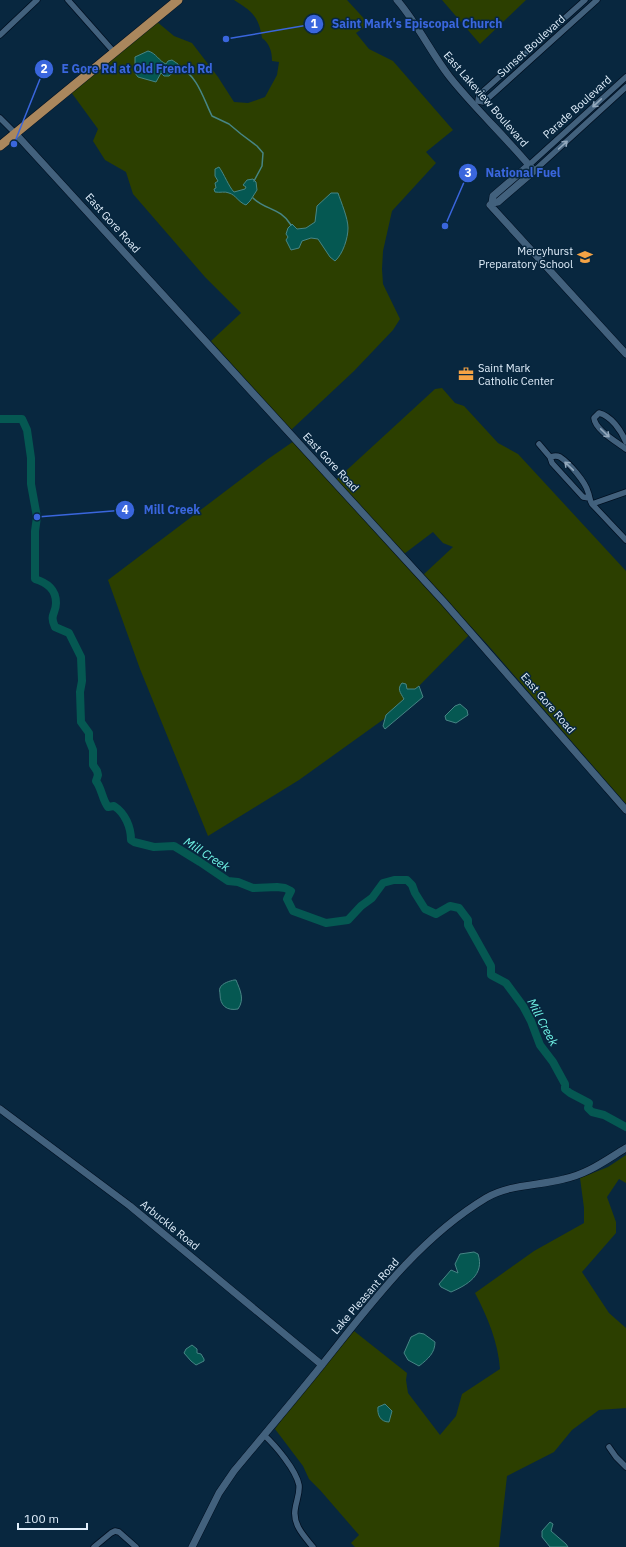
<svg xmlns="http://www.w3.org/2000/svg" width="626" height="1547" font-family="'IBM Plex Sans',sans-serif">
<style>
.green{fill:#2c3f00}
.water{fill:#055852;stroke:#478585}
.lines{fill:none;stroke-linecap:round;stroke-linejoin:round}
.stream{stroke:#478585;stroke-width:1.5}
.river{stroke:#055852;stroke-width:8}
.minor-casing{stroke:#000f20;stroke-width:7}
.tertiary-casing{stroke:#000f20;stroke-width:8}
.primary-casing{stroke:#000f20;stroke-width:10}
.minor{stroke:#42617d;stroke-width:5.5}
.tertiary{stroke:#42617d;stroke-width:7}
.primary{stroke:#aa875d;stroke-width:9}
.oneway{stroke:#92a8bc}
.labels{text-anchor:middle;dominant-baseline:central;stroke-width:3;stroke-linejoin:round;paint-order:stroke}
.street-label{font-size:11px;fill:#e1effc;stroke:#08273f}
.poi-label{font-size:11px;fill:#e1effc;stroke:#08273f;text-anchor:end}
.water-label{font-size:12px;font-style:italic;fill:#70f5e7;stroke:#08273f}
.leader{fill:none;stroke:#3a66dd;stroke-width:1.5}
.callout-dot{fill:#3a66dd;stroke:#08273f;stroke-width:1.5}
.mark-label{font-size:12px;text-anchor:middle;font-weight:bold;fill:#fff}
.callout-label{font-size:12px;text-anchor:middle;font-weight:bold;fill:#3a66dd;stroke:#08273f;stroke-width:3;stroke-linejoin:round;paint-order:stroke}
</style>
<rect width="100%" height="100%" fill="#08273f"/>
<path class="green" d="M234 0H347L369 24 356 33 369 49 393 61 453 130 426 152 436 163 392 211 383 251 382 269 383 284 400 319 393 330 354 371 291 430 211 341 241 313 205 277 133 194 126 172 105 160 93 141 98 129 71 92 156 21 174 36 192 43 218 77 234 102 248 103 265 97 277 75 279 62 272 61C272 52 270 44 262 38 259 17 252 11 234 0Z
M442 0H526L480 44Z
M442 388 455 403 464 406 498 443 518 454 626 571V804L487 644 423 575 453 547 443 543 433 532 404 554 336 480 435 389Z
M294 441 470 634 419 686 415 689H407L404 699 386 715 384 719 299 780 208 836 140 669 108 580 268 459Z
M626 1155V1183L619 1179 607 1197 616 1222V1233L582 1272 609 1313 626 1328V1408L599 1410 572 1430 554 1452 507 1476 499 1547H355L351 1543 359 1535 320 1490 309 1479 303 1466 275 1429 295 1401 354 1331 407 1373 406 1380 408 1393 440 1435 456 1416 462 1394 500 1369C498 1342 488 1318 475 1293L534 1251 584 1223V1208L580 1178 608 1167Z"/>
<path class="water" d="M148 51C156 53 159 61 166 64L168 61 172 60 178 64 179 67 169 76H164L161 73 156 82 138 77 135 73 138 72 135 64V57Z
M219 167C224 174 229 187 234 192L245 189 246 187 243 185 247 180 253 179 256 182 257 190 250 201 246 205C238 202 236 195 229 193 225 191 220 193 215 192L214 189 216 188 215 183 218 181 215 176V169Z
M331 193H338C341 202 348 218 348 228 348 238 343 254 335 261L330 257 318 239 311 238 302 241 299 248 291 250 286 240 288 237 286 234 288 228 292 224 297 229 306 228 315 222 317 206Z
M402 683 406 684 407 689H415L419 686 423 697 385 729 383 726 386 715 404 699C400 692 397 689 402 683Z
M460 704 467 710 468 715 456 723 446 720 445 716 455 706Z
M234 980H236C240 990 245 999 238 1009 227 1011 220 1006 220 994 220 993 219 989 220 988 222 983 230 981 234 980Z
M474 1252 478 1254C485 1275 467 1285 451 1292L441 1287 439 1284 451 1270 458 1273 455 1264 460 1254Z
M419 1333 424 1334 435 1342C435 1353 428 1359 419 1366L408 1360 404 1353 411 1337Z
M192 1345 197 1349V1353L201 1354 204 1359V1361L196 1365 191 1361 184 1353 186 1349Z
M385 1404 392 1411 389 1422C380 1422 377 1414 378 1407Z
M550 1522 553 1524 551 1531 566 1544 568 1547H550L542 1537V1531Z"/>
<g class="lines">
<path class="stream" d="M179 67C198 76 203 98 212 116L229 124 241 134 257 146 263 153 262 166 254 181
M253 198C265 210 281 208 291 225"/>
<path class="river" d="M0 419H22L27 430 31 458V484L37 517 35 531V579C47 583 56 589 56 603 56 614 49 614 55 627L69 633 81 657 82 681 80 692 81 722 89 733V740L93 750V765L97 771 98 775 96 781C102 789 102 799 108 807L114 806C125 813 131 827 131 840L134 842 154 847 174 846 200 862 228 881 238 882 253 888 277 887 285 888 291 891 287 899 293 911 326 923 348 920 361 906 372 898 383 883 394 880H407L412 885 415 893 425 909 436 914 450 906 459 908 468 920V925L491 966V975L506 983 523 1006 531 1021 540 1045 553 1062 565 1084V1089L570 1093 589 1103 588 1108 592 1112 604 1115 626 1127"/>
<g class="minor-casing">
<path id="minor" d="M68 0 114 52
M585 0 479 95 478 101 484 102 597 0
M0 35 37 0
M0 118 15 133
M529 165 626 77
M534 171 626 87
M626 442C621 430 611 416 599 413L594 418C595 430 617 442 626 449
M539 444 550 457
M589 498 583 497 552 463 550 457C554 456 556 455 560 457 569 463 585 481 588 492 590 496 589 499 592 504L626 540
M592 504 626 492
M264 1435C276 1446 296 1470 299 1485 300 1494 296 1501 295 1510 293 1525 304 1536 313 1547
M609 1447 616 1457 626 1467
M94 1547 111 1533 115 1531 119 1532 136 1547"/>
</g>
<g class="tertiary-casing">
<path id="tertiary" d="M397 0C417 23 430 51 449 76 475 109 507 138 534 171L498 202 492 203 490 205 626 354
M15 133 444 602 626 810
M492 203 493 196 529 165
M0 1109 130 1206 322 1365
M192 1547 219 1493 234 1471C263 1436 293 1401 321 1366 370 1305 418 1239 486 1198 510 1184 538 1186 564 1179 588 1174 606 1160 626 1148"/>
</g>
<g class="primary-casing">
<path id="primary" d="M0 146 178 0"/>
</g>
<use href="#minor" class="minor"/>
<use href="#tertiary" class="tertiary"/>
<use href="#primary" class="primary"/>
</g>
<defs><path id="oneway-shaft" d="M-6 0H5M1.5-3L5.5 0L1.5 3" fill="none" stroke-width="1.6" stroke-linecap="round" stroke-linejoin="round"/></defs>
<g class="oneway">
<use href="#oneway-shaft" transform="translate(597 103) rotate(137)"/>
<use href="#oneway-shaft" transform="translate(563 145) rotate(-42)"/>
<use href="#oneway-shaft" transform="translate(605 433) rotate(44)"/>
<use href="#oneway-shaft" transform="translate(569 466) rotate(-136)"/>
</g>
<defs>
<g id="school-bare" transform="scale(1.2)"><path d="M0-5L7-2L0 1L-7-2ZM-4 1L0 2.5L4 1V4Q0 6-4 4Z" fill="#f5a345" stroke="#08273f" stroke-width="2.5" paint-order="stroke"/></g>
<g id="office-bare" transform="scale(1.2)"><path d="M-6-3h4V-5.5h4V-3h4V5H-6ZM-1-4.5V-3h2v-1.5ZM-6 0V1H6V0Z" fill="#f5a345" stroke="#08273f" stroke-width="2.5" paint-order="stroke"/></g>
</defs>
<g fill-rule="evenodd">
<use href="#school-bare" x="585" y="257"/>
<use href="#office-bare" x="466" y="374"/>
</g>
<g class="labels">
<g class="street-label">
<text transform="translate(531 46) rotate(-42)">Sunset Boulevard</text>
<text transform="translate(486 99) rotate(49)">East Lakeview Boulevard</text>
<text transform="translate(577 107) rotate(-42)">Parade Boulevard</text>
<text transform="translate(113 223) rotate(48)">East Gore Road</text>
<text transform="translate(331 462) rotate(47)">East Gore Road</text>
<text transform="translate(548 703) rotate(49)">East Gore Road</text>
<text transform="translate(170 1225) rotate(39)">Arbuckle Road</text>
<text transform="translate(365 1296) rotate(-49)">Lake Pleasant Road</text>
</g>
<g class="poi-label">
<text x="573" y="251">Mercyhurst<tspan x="573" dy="13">Preparatory School</tspan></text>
<text x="478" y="368" text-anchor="start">Saint Mark<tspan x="478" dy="13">Catholic Center</tspan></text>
</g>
<g class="water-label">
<text transform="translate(207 854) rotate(33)">Mill Creek</text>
<text transform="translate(543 1022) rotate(62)">Mill Creek</text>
</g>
</g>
<path class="leader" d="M226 39L314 24M14 144L44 69M445 226L468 173M37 517L125 510"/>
<g class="callout-dot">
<circle cx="226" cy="39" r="4"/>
<circle cx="14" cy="144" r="4"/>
<circle cx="445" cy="226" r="4"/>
<circle cx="37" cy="517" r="4"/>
<circle cx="314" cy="24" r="10"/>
<circle cx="44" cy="69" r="10"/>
<circle cx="468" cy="173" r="10"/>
<circle cx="125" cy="510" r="10"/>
</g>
<g class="mark-label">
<text x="314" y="28">1</text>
<text x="44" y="73">2</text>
<text x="468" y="177">3</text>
<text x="125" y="514">4</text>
</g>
<g class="callout-label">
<text x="417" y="28">Saint Mark's Episcopal Church</text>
<text x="137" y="73">E Gore Rd at Old French Rd</text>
<text x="523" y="177">National Fuel</text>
<text x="172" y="514">Mill Creek</text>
</g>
<path d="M18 1523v6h69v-6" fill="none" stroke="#e1effc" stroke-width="2"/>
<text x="24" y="1523" font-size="12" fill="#e1effc" stroke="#08273f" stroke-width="3" paint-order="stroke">100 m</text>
</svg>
